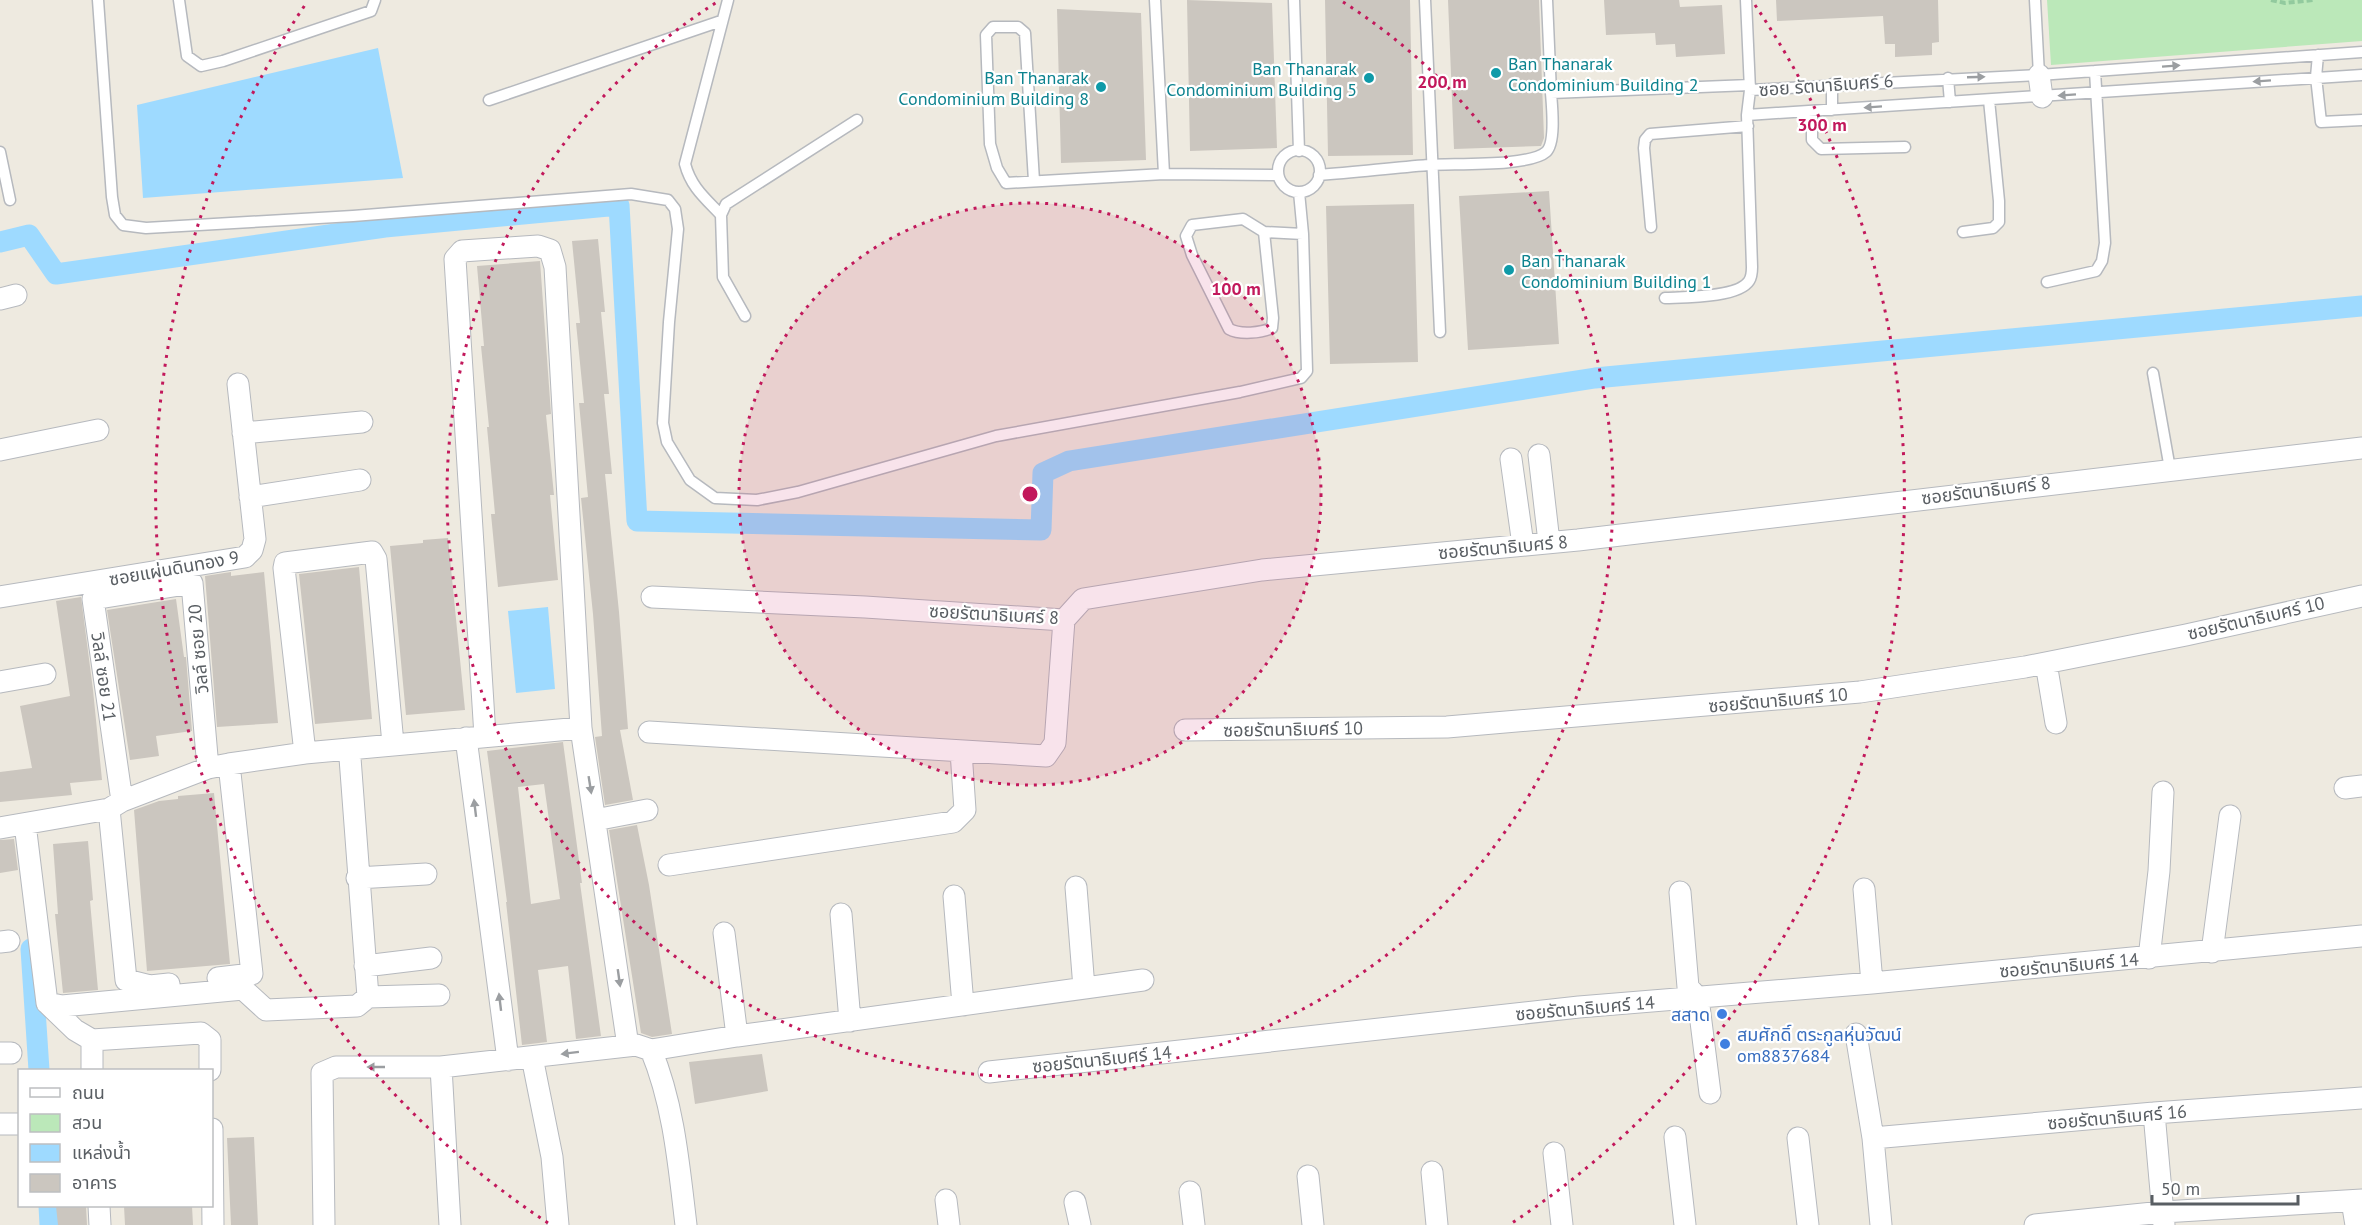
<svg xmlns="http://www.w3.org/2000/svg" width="2362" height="1225" font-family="'PT Sans','Noto Sans Thai',sans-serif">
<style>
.green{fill:#bbe8b9}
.water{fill:#9edaff}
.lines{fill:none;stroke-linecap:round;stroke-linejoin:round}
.canal{stroke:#9edaff;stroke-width:21}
.building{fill:#cbc6bf;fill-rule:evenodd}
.service-casing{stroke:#b6b9be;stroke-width:13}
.minor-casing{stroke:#b6b9be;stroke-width:23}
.path{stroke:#92ca9e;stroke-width:4;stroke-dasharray:6 3;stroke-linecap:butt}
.service{stroke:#fff;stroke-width:10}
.minor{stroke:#fff;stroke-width:21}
.oneway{fill:#9b9ea1}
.ring{fill:none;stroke:#c2185b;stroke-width:3;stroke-dasharray:3 6}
.culture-dot{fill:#0f9aa8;stroke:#fff;stroke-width:2}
.shop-dot{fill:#3f7fe0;stroke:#fff;stroke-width:2}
.labels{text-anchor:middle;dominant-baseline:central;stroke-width:4.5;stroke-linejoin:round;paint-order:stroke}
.culture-label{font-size:18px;fill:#0d838f;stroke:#fff;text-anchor:start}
.street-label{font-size:18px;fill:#595e63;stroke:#fff}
.shop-label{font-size:18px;fill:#366cbe;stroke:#fff;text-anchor:end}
.centre{fill:#c2185b;stroke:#fff;stroke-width:3}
.ring-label{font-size:18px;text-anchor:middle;font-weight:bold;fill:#c2185b;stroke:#fff;stroke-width:4.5;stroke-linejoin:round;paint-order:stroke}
</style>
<rect width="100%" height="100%" fill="#eeeae0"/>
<path class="green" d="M2047 0H2362V41L2051 65Z"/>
<path class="water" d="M378 48 403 178 143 198 137 105Z
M548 607 555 689 516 693 508 611Z"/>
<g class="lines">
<path class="canal" d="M0 242 29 235 56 274 385 227 619 205 637 521 1041 530 1043 473 1069 461 1595 378 2362 306
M31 949 39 1070
M49 1206 50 1225"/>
</g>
<path class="building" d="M1187 0 1272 3 1277 148 1190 151Z
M1325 0H1410L1413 155 1328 156Z
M1448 0H1539L1544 138 1541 146 1454 149Z
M1604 0H1679L1680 7 1722 5 1725 54 1676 57 1675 44 1656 45 1655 33 1606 35Z
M1776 0H1938L1939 42 1932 43V55L1895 57V44H1885L1883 16 1777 21Z
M1057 9 1141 13 1146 160 1061 163Z
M1549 191 1559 344 1468 350 1459 196Z
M1414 204 1418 362 1330 364 1326 206Z
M598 239 605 312H601L609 394H604L612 474H605L619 612 628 729 620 730 633 800 605 805 595 737 602 736 593 614 581 498 588 497 579 403H584L576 323H580L572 241Z
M540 261 551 414 546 415 554 495H550L558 580 498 587 491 514H495L487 427H489L481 346H484L477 266Z
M448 538 465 710 406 715 390 546 423 543V540Z
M359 567 372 719 315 724 299 574Z
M231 572V576L264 572 278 723 217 727 205 576Z
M81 597 93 690 102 780 70 783 72 795 0 802V772L32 768 20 706 70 696 56 601Z
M176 599 184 657H186L192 731 156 736 159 756 130 760 107 610Z
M563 742 582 883H580L601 1036 576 1039 568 966 538 970 547 1042 522 1045 506 902H507L487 751ZM544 784 560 899 531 904 518 787Z
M214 793 230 964 147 971 134 810 159 801 178 799V796Z
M637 825 649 885 672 1034 652 1037 641 1033 609 830Z
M14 839 18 870 0 873V840Z
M88 841 93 900 90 901 98 990 63 993 55 914H58L53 844Z
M762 1054 768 1091 695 1104 689 1062Z
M254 1137 258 1225H231L227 1138Z
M56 1206H86L87 1225H58Z
M124 1206H192L193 1225H125Z"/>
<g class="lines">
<g class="service-casing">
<path id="service" d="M98 0 112 197 115 215 123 225 146 228 353 216 631 194 668 200 675 209 678 229 669 322 663 423 667 442 690 480 715 498 757 500 798 492 996 436 1240 392 1301 378 1307 371 1303 234 1299 192
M179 0 187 56 201 66 223 61 371 11 375 0
M1155 0 1164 174
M1294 0 1299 151
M1425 0 1440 332
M1547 0 1551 93
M2035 0 2039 75
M2318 55 2316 77 2321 122 2362 120
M1948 78 1950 102
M1832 84V110
M1750 90 2039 75 2362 52
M489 100 721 21
M1812 111V140L1821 149 1905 147
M1747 115 2362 75
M1278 171a21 21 0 1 1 42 0a21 21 0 1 1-42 0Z
M0 152 10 200
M1319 175C1356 172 1392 168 1428 165 1453 163 1529 167 1546 152 1556 143 1552 106 1551 93L1750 85
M1034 181 1025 33 1018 27H993L986 35 990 144 997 168 1006 183 1164 174 1278 175
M721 215C705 198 691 187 685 164L728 0
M1651 227 1644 148 1645 140 1650 134 1748 126
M1264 232 1243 219 1192 225 1186 236 1192 255 1229 329C1240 335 1261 333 1272 328L1273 318 1264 232 1303 234
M1963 232 1993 228 1999 222V201L1989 100
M2047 282 2096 271 2102 261 2105 243 2095 71
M1665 298C1683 297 1738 298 1749 281 1751 278 1752 271 1752 267L1747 115 1750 90 1746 0
M745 316 723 277 721 215 726 204 857 120
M2153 373 2170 469"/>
</g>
<g class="minor-casing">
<path id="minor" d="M2039 75 2042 97
M0 299 16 295
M243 433 362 422
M0 450 98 430
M1539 455 1549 542
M1511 459 1523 545
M250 497 360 480
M0 597 245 557 252 550 255 539 238 384
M652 597 865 607 1064 620 1083 599 1262 570 1578 540 2362 448
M2046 663 2056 723
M0 682 45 674
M1185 730 1447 727 1860 692 2025 667 2186 635 2362 596
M649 732 1046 756 1055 743 1064 620
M485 736 455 259 462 251 538 246 550 250 555 267 581 728 628 1046
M466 738 508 1060
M305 753 284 568 285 563 372 552 376 559 393 744
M2345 788 2362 786
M122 801 93 599 192 583 208 768
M109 809 126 980 150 986 169 984
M595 820 647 810
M25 824 47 1003 62 1006 243 989 266 1010 357 1006 368 997 350 758
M0 828 109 809 122 801 208 768 229 764 305 753 581 728
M669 865 953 822 965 810 961 751
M357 878 426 874
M1076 887 1084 988
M1864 889 1872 983
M1680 892 1688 987 1698 998 1710 1093
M954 896 963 1005
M841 914 850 1021
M724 933 737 1036
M0 942 9 941
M2212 952 2230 816
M2149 958 2159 871 2163 792
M365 966 431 958
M218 978 252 974 229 764
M368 997 439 995
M47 1003 75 1030 92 1040 201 1033 210 1040V1070
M1856 1034 1873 1138 1881 1225
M651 1050C674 1105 679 1167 686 1225
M0 1053H11
M532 1057 552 1157 558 1225
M441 1067 450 1225
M92 1070V1040
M989 1072 1579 1007 1872 983 2362 936
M2154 1113 2164 1225
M0 1124H20
M212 1129 213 1225
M1675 1137 1685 1225
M1798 1138 1808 1225
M1873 1138 2154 1113 2362 1098
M1554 1153 1562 1225
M1432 1172 1437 1225
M1308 1176 1313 1225
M1190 1192 1194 1225
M946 1200 949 1225
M2352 1201 2356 1225
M1075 1202 1080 1225
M99 1206 100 1225
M324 1225 322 1073 336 1067H441L636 1045 651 1050 737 1036 1143 980
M2035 1225 2163 1212 2362 1200"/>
</g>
<path class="path" d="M2271 0 2285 3 2313 0"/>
<use href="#service" class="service"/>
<use href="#minor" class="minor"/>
</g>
<defs><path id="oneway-solid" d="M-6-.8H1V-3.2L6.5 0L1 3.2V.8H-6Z" transform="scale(1.5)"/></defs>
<g class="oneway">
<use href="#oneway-solid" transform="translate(2171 66) rotate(-4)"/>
<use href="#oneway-solid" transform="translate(1976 77) rotate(-2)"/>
<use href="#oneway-solid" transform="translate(2262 81) rotate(176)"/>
<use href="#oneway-solid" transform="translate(2067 95) rotate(176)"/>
<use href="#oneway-solid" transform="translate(1873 107) rotate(176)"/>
<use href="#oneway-solid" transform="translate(590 785) rotate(81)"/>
<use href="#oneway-solid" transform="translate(475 808) rotate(-97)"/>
<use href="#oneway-solid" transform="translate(619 978) rotate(82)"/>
<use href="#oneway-solid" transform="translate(500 1002) rotate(-97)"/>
<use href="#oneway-solid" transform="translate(570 1053) rotate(173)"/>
<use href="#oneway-solid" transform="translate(376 1067) rotate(180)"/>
</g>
<circle cx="1030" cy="494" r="291" fill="#c2185b" fill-opacity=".12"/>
<g class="ring">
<circle cx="1030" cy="494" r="291"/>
<path d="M1343 2A583 583 0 1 1 717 2"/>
<path d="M548 1223A874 874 0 0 1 305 5M1755 5A874 874 0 0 1 1512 1223"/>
</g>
<g class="culture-dot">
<circle cx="1496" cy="73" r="6"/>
<circle cx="1369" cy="78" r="6"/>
<circle cx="1101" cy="87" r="6"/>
<circle cx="1509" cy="270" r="6"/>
</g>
<g class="shop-dot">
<circle cx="1722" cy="1014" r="6"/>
<circle cx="1725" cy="1044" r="6"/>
</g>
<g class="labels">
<g class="culture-label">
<text x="1508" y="63">Ban Thanarak<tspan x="1508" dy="21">Condominium Building 2</tspan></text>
<text x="1357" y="68" text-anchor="end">Ban Thanarak<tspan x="1357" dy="21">Condominium Building 5</tspan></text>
<text x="1089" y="77" text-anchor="end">Ban Thanarak<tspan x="1089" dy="21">Condominium Building 8</tspan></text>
<text x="1521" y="260">Ban Thanarak<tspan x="1521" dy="21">Condominium Building 1</tspan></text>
</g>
<g class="street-label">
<text transform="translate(1826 85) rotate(-4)">ซอย รัตนาธิเบศร์ 6</text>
<text transform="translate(1986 490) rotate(-7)">ซอยรัตนาธิเบศร์ 8</text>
<text transform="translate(1503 547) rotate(-5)">ซอยรัตนาธิเบศร์ 8</text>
<text transform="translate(174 568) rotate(-10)">ซอยแผ่นดินทอง 9</text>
<text transform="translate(994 614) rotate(3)">ซอยรัตนาธิเบศร์ 8</text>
<text transform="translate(2256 618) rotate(-13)">ซอยรัตนาธิเบศร์ 10</text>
<text transform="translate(198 649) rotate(-95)">วิลล์ ซอย 20</text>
<text transform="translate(104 677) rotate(82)">วิลล์ ซอย 21</text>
<text transform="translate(1778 700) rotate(-5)">ซอยรัตนาธิเบศร์ 10</text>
<text transform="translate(1293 729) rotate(-1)">ซอยรัตนาธิเบศร์ 10</text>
<text transform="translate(2069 965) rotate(-5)">ซอยรัตนาธิเบศร์ 14</text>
<text transform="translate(1585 1008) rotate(-5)">ซอยรัตนาธิเบศร์ 14</text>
<text transform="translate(1102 1059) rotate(-6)">ซอยรัตนาธิเบศร์ 14</text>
<text transform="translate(2117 1117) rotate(-5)">ซอยรัตนาธิเบศร์ 16</text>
</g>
<g class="shop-label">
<text x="1710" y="1014">สสาด</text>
<text x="1737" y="1034" text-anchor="start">สมศักดิ์ ตระกูลหุ่นวัฒน์<tspan x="1737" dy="21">om8837684</tspan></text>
</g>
</g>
<circle cx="1030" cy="494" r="9" class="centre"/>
<g class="ring-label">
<text x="1442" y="88">200 m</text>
<text x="1822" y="131">300 m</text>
<text x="1236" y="295">100 m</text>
</g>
<rect x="18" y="1069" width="195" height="138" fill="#ffffff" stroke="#bdbfc1" stroke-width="1.5"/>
<rect x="30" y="1088" width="30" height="9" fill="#ffffff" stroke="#bdbfc1" stroke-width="1.5"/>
<text x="72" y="1099" font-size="18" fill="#595e63">ถนน</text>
<rect x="30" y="1114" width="30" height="18" fill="#bbe8b9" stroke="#bdbfc1" stroke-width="1.5"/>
<text x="72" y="1129" font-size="18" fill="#595e63">สวน</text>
<rect x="30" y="1144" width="30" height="18" fill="#9edaff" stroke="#bdbfc1" stroke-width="1.5"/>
<text x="72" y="1159" font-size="18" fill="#595e63">แหล่งน้ำ</text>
<rect x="30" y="1174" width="30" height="18" fill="#cbc6bf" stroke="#bdbfc1" stroke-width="1.5"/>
<text x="72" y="1189" font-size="18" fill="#595e63">อาคาร</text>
<path d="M2152 1195v9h146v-9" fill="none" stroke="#595e63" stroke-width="3"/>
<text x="2161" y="1195" font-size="18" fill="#595e63" stroke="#ffffff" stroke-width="4.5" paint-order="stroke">50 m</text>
</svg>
